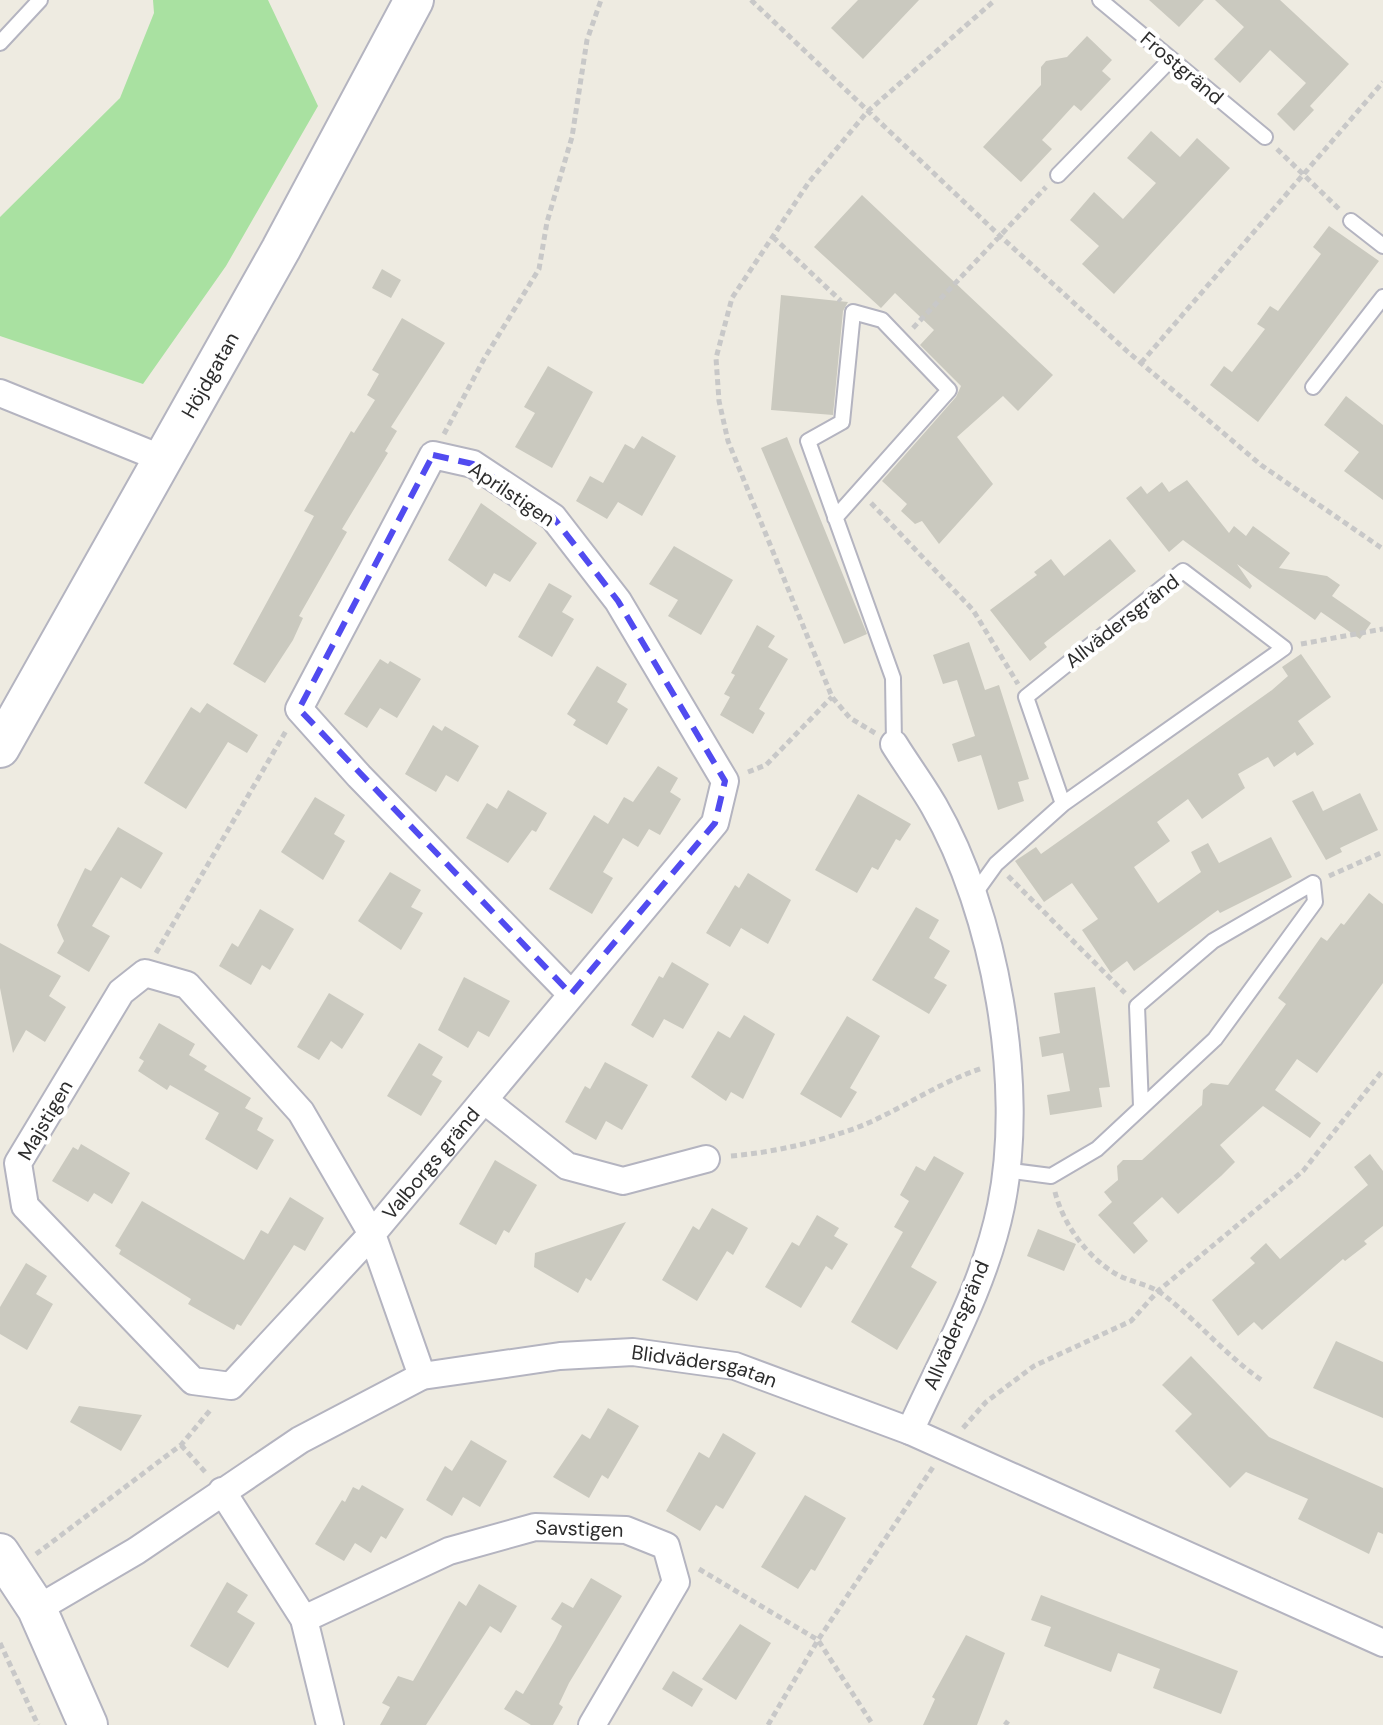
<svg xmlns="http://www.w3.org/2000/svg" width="1383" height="1725" font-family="'DM Sans',sans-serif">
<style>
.green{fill:#a9e1a1}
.building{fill:#cac9bf}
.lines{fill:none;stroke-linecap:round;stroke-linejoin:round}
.lane-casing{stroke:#b4b4c0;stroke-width:18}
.street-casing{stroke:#b4b4c0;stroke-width:30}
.secondary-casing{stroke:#b4b4c0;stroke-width:42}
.path{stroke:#c8c8c8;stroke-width:5;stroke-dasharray:6 4;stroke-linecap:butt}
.lane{stroke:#fff;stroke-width:14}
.street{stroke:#fff;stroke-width:26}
.secondary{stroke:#fff;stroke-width:38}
.marked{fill:none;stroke:#514bf0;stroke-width:6;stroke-dasharray:16 10;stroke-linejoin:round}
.labels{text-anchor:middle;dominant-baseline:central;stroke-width:8;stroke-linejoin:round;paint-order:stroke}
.street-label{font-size:20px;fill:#2d2d2d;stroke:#fff}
</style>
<rect width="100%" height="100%" fill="#eeebe1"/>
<path class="green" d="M153 0H268L318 106 226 266 143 384 0 336V217L120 98 154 13Z"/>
<path class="building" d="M858 0H919L863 59 831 28Z
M1149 0H1204L1179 27Z
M1215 0H1280L1349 64 1310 106 1314 110 1294 131 1277 114 1306 83 1270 50 1240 83 1214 59 1244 27Z
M1087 36 1112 60 1102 71 1111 79 1081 111 1074 105 1042 140 1052 149 1021 182 983 147 1041 85V67L1046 61 1067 57Z
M1151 131 1180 157 1197 138 1230 168 1114 294 1082 264 1099 246 1070 220 1094 192 1123 219 1156 183 1127 158Z
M862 195 1053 375 1018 411 1003 396 957 437 993 484 939 544 922 521 915 524 901 511 907 504 882 481 956 397 961 386 920 345 934 330 895 293 881 308 814 247Z
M1329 226 1379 261 1258 422 1210 385 1224 366 1232 372 1265 329 1257 324 1270 306 1278 311 1321 254 1313 247Z
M382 269 401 280 391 298 372 288Z
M781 295 848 302 843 311 833 415 771 410Z
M402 318 445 343 391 427 397 431 385 451 388 453 342 529 347 532 299 616 303 618 293 640 265 683 233 664 314 516 304 511 351 431 354 433 375 400 367 395 379 374 372 370Z
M548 366 593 392 552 468 515 447 535 413 524 407Z
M1346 396 1383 425V500L1344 471 1359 452 1324 425Z
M642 436 676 456 642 516 618 502 607 519 576 501 590 476 603 483 625 444 634 449Z
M787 437 867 634 844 644 761 448Z
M1187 480 1229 533 1234 526 1246 536 1253 526 1290 553 1279 568 1327 576 1340 585 1332 596 1371 623 1360 639 1321 612 1315 620 1237 564 1252 586 1250 589 1183 540 1169 552 1126 498 1141 486 1147 494 1162 482 1169 492Z
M481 503 537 543 510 582 494 573 486 587 448 560Z
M1110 539 1136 571 1044 643 1047 647 1030 661 990 610 1037 575 1034 572 1051 559 1064 576Z
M674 546 733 580 701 635 668 616 678 600 649 584Z
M549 583 572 596 562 612 574 619 552 657 518 637Z
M757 625 775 636 768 647 788 659 759 709 765 713 753 734 720 715 730 697 724 694 735 675 731 673Z
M969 642 985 690 999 685 1029 779 1018 782 1024 801 998 810 981 755 958 762 952 744 975 736 957 680 943 684 933 655Z
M1301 654 1331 697 1298 721 1314 744 1297 756 1295 752 1274 767 1268 757 1238 774 1245 788 1202 819 1188 799 1157 822 1170 841 1134 867 1158 903 1201 872 1191 852 1208 843 1219 863 1271 837 1292 877 1220 913 1218 910 1134 971 1127 961 1111 973 1082 930 1098 919 1072 883 1044 902 1015 861 1036 847 1041 854 1272 690 1288 676 1282 667Z
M380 659 388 664 390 661 421 679 397 718 380 708 367 728 344 714Z
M597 666 627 684 617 702 628 709 607 745 573 725 576 720 567 714Z
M207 703 258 735 247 753 228 742 186 809 144 783 191 707 200 713Z
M433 725 442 731 445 726 479 746 458 782 446 775 436 792 405 774Z
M658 766 678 778 670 792 681 799 660 835 649 829 638 847 623 838 603 872 613 878 592 914 549 889 594 815 608 824 624 797 633 802Z
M508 790 547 813 536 832 532 830 508 863 466 838 487 803 497 809Z
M1313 791 1323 811 1360 793 1378 830 1340 848 1342 852 1326 860 1292 801Z
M858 794 911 824 900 841 896 839 878 870 872 867 857 893 815 870Z
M315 797 345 815 334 834 345 841 323 880 281 852Z
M118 827 163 853 141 889 121 877 92 926 110 936 89 972 57 953 64 941 57 925 85 868 91 871Z
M390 872 421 890 411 907 423 913 401 950 358 921Z
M748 873 791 900 768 944 741 928 730 947 706 933 735 885 739 888Z
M1369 893 1383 904V983L1317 1073 1297 1059 1275 1090 1321 1123 1310 1138 1263 1106 1220 1145 1235 1162 1221 1176 1178 1214 1162 1197 1133 1223 1148 1241 1134 1254 1098 1215 1112 1202 1104 1192 1118 1180 1117 1166 1123 1160H1142L1202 1105 1203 1090 1211 1083 1228 1085 1286 1004 1278 998 1321 937 1327 941 1341 923 1344 925Z
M916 907 939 920 929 938 950 951 934 978 947 985 929 1014 872 980Z
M260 909 294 929 270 970 262 965 251 985 219 966 232 943 238 947Z
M0 943 61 976 49 996 66 1007 45 1042 26 1030 13 1053 0 988Z
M672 962 709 984 683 1029 664 1019 653 1038 631 1025 659 976 663 978Z
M464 977 510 1001 489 1037 478 1031 468 1048 438 1030Z
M1095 987 1110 1087 1099 1088 1102 1107 1050 1115 1047 1095 1070 1091 1063 1053 1042 1057 1039 1037 1060 1033 1054 993Z
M329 993 364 1014 342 1049 331 1041 319 1060 297 1047Z
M744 1015 775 1034 743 1099 731 1092 726 1101 691 1077 718 1031 730 1038Z
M847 1016 880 1036 850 1088 857 1092 841 1118 800 1094Z
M159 1023 195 1044 189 1055 207 1066 204 1070 251 1098 245 1108 263 1118 257 1130 274 1140 257 1170 205 1139 219 1113 170 1085 167 1090 138 1071 144 1061 139 1058Z
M419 1043 443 1057 432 1075 442 1081 421 1116 387 1096Z
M605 1062 648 1085 622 1130 606 1121 596 1140 565 1122 585 1086 590 1089Z
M81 1144 130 1173 112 1204 94 1193 88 1202 52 1181 73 1147 78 1150Z
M1370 1154 1383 1171V1226L1364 1241 1367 1244 1345 1261 1343 1259 1262 1330 1254 1322 1238 1336 1212 1300 1255 1263 1250 1258 1266 1243 1280 1259 1368 1185 1354 1167Z
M934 1156 964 1173 911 1267 937 1282 897 1350 851 1322 903 1232 894 1227 909 1201 900 1195 916 1166 925 1171Z
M495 1160 537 1185 509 1233 504 1230 496 1245 459 1224Z
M290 1197 324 1218 305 1251 294 1245 241 1326 237 1324 234 1330 188 1304 191 1299 119 1254 121 1250 115 1246 142 1201 244 1260 261 1230 268 1234Z
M712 1208 748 1228 733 1255 727 1251 697 1301 662 1280 693 1226 699 1230Z
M817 1215 839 1228 834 1236 848 1244 832 1270 826 1266 801 1308 765 1287 792 1242 799 1246Z
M626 1222 591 1281 586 1278 578 1293 534 1267 535 1253Z
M1038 1229 1076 1244 1064 1271 1027 1256Z
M26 1263 47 1276 36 1294 53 1304 27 1350 0 1334V1307Z
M1336 1341 1383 1362V1418L1313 1388Z
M1191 1356 1269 1437 1383 1488V1534L1378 1532 1369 1554 1298 1519 1308 1499 1246 1472 1230 1488 1175 1431 1192 1414 1162 1385Z
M79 1406 142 1415 121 1451 70 1422Z
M608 1408 639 1426 608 1479 602 1475 589 1498 553 1477 582 1434 590 1439Z
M723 1433 756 1453 723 1509 716 1505 700 1531 666 1511 699 1452 709 1458Z
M471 1440 507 1461 480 1507 463 1497 452 1516 426 1500 445 1466 452 1471Z
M362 1485 404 1509 386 1539 381 1536 371 1553 355 1543 344 1561 315 1544 342 1500 345 1502 353 1487 359 1490Z
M805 1495 846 1518 815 1571 811 1569 798 1589 761 1567Z
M591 1578 622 1596 569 1683 559 1704 563 1707 553 1725H531L504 1709 516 1690 523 1694 555 1640 562 1626 551 1619 562 1602 573 1608Z
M227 1582 248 1595 237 1612 255 1623 228 1668 190 1646Z
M479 1584 517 1606 501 1633 490 1626 426 1725H380L390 1707 382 1703 398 1676 413 1681 459 1601 466 1606Z
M1041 1595 1238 1671 1221 1714 1153 1688 1160 1669 1118 1653 1111 1672 1044 1646 1051 1627 1031 1620Z
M740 1624 771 1643 736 1700 702 1679Z
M966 1635 1005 1653 977 1725H923L935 1699 932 1697Z
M673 1671 703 1689 692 1707 662 1689Z"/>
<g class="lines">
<g class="lane-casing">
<path id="lane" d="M1100 0 1265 137
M0 43 40 0
M1058 175 1171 59
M1351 221 1383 246
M1313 387 1383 297
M835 518 949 390 882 320 853 312 842 422 808 441 893 678 894 744
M973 896 996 864 1063 804 1284 648 1183 571 1026 697 1063 804
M1005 1170 1051 1176 1097 1149 1215 1039 1315 902 1313 883 1213 941 1137 1006 1141 1106"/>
</g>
<g class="street-casing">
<g id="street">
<path d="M0 393 163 459"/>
<path d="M894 744C907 765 922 785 934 806 995 912 1026 1085 1001 1206 985 1285 943 1358 910 1431"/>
<path d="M484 1100 567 1166 623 1181 706 1159"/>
<path id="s1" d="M422 1376 372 1234 301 1112 187 985 145 973 121 992 18 1163 25 1206 193 1381 231 1386 372 1234 715 823 725 781 618 601 553 517 473 464 433 455 299 709 359 776 571 994"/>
<path d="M222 1491 304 1619 330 1725"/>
<path id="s2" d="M37 1609 136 1551 300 1440 422 1376 560 1356 633 1352 735 1366 910 1431 1383 1643"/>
<path id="s3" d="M304 1619 449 1551 535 1527 626 1530 666 1546 676 1582 592 1725"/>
</g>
</g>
<g class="secondary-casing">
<g id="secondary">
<path id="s4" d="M0 748 281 249 414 0"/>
<path d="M0 1553 37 1609 88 1725"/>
</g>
</g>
<path class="path" d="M751 0 1000 236 1128 352 1261 465 1383 549
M1277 149 1339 209
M773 237 841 301
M913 328 1046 187
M1141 363 1383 82
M444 434 484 359 539 269 547 222 572 137 587 40 601 0
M871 503 973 610 1018 684
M1301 644 1383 629
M875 733 850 718 832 697 728 441 719 401 716 358 732 298 809 182 867 112 995 0
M748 772 766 765 832 697
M1008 876 1125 993
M1329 876 1383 852
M156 953 286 731
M731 1156C775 1152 814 1143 856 1128 900 1111 936 1083 983 1068
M1055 1192C1063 1224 1087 1257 1116 1274 1130 1282 1148 1284 1161 1293 1197 1320 1226 1356 1263 1381
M963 1428 986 1402 1034 1366 1131 1321 1158 1291 1303 1171 1383 1070
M181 1445 207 1474
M36 1554 181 1445 212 1408
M699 1569 818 1640 873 1725
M0 1643 38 1725
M768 1725 818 1640 933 1467
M1005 1725 1008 1721"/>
<use href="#lane" class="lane"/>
<use href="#street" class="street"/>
<use href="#secondary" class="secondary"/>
</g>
<path class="marked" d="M433 455 473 464 553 517 618 601 725 781 715 823 571 994 299 709Z"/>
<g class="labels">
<g class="street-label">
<text transform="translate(1182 68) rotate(40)">Frostgränd</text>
<text stroke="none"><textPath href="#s4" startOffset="428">Höjdgatan</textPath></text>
<text transform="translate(512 494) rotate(34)">Aprilstigen</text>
<text transform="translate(1122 621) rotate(-38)">Allvädersgränd</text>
<text transform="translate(45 1120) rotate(-60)">Majstigen</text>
<text stroke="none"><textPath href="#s1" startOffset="1360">Valborgs gränd</textPath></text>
<text transform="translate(956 1325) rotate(-67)">Allvädersgränd</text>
<text stroke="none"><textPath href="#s2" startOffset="736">Blidvädersgatan</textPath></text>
<text stroke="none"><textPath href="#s3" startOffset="294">Savstigen</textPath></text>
</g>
</g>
</svg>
